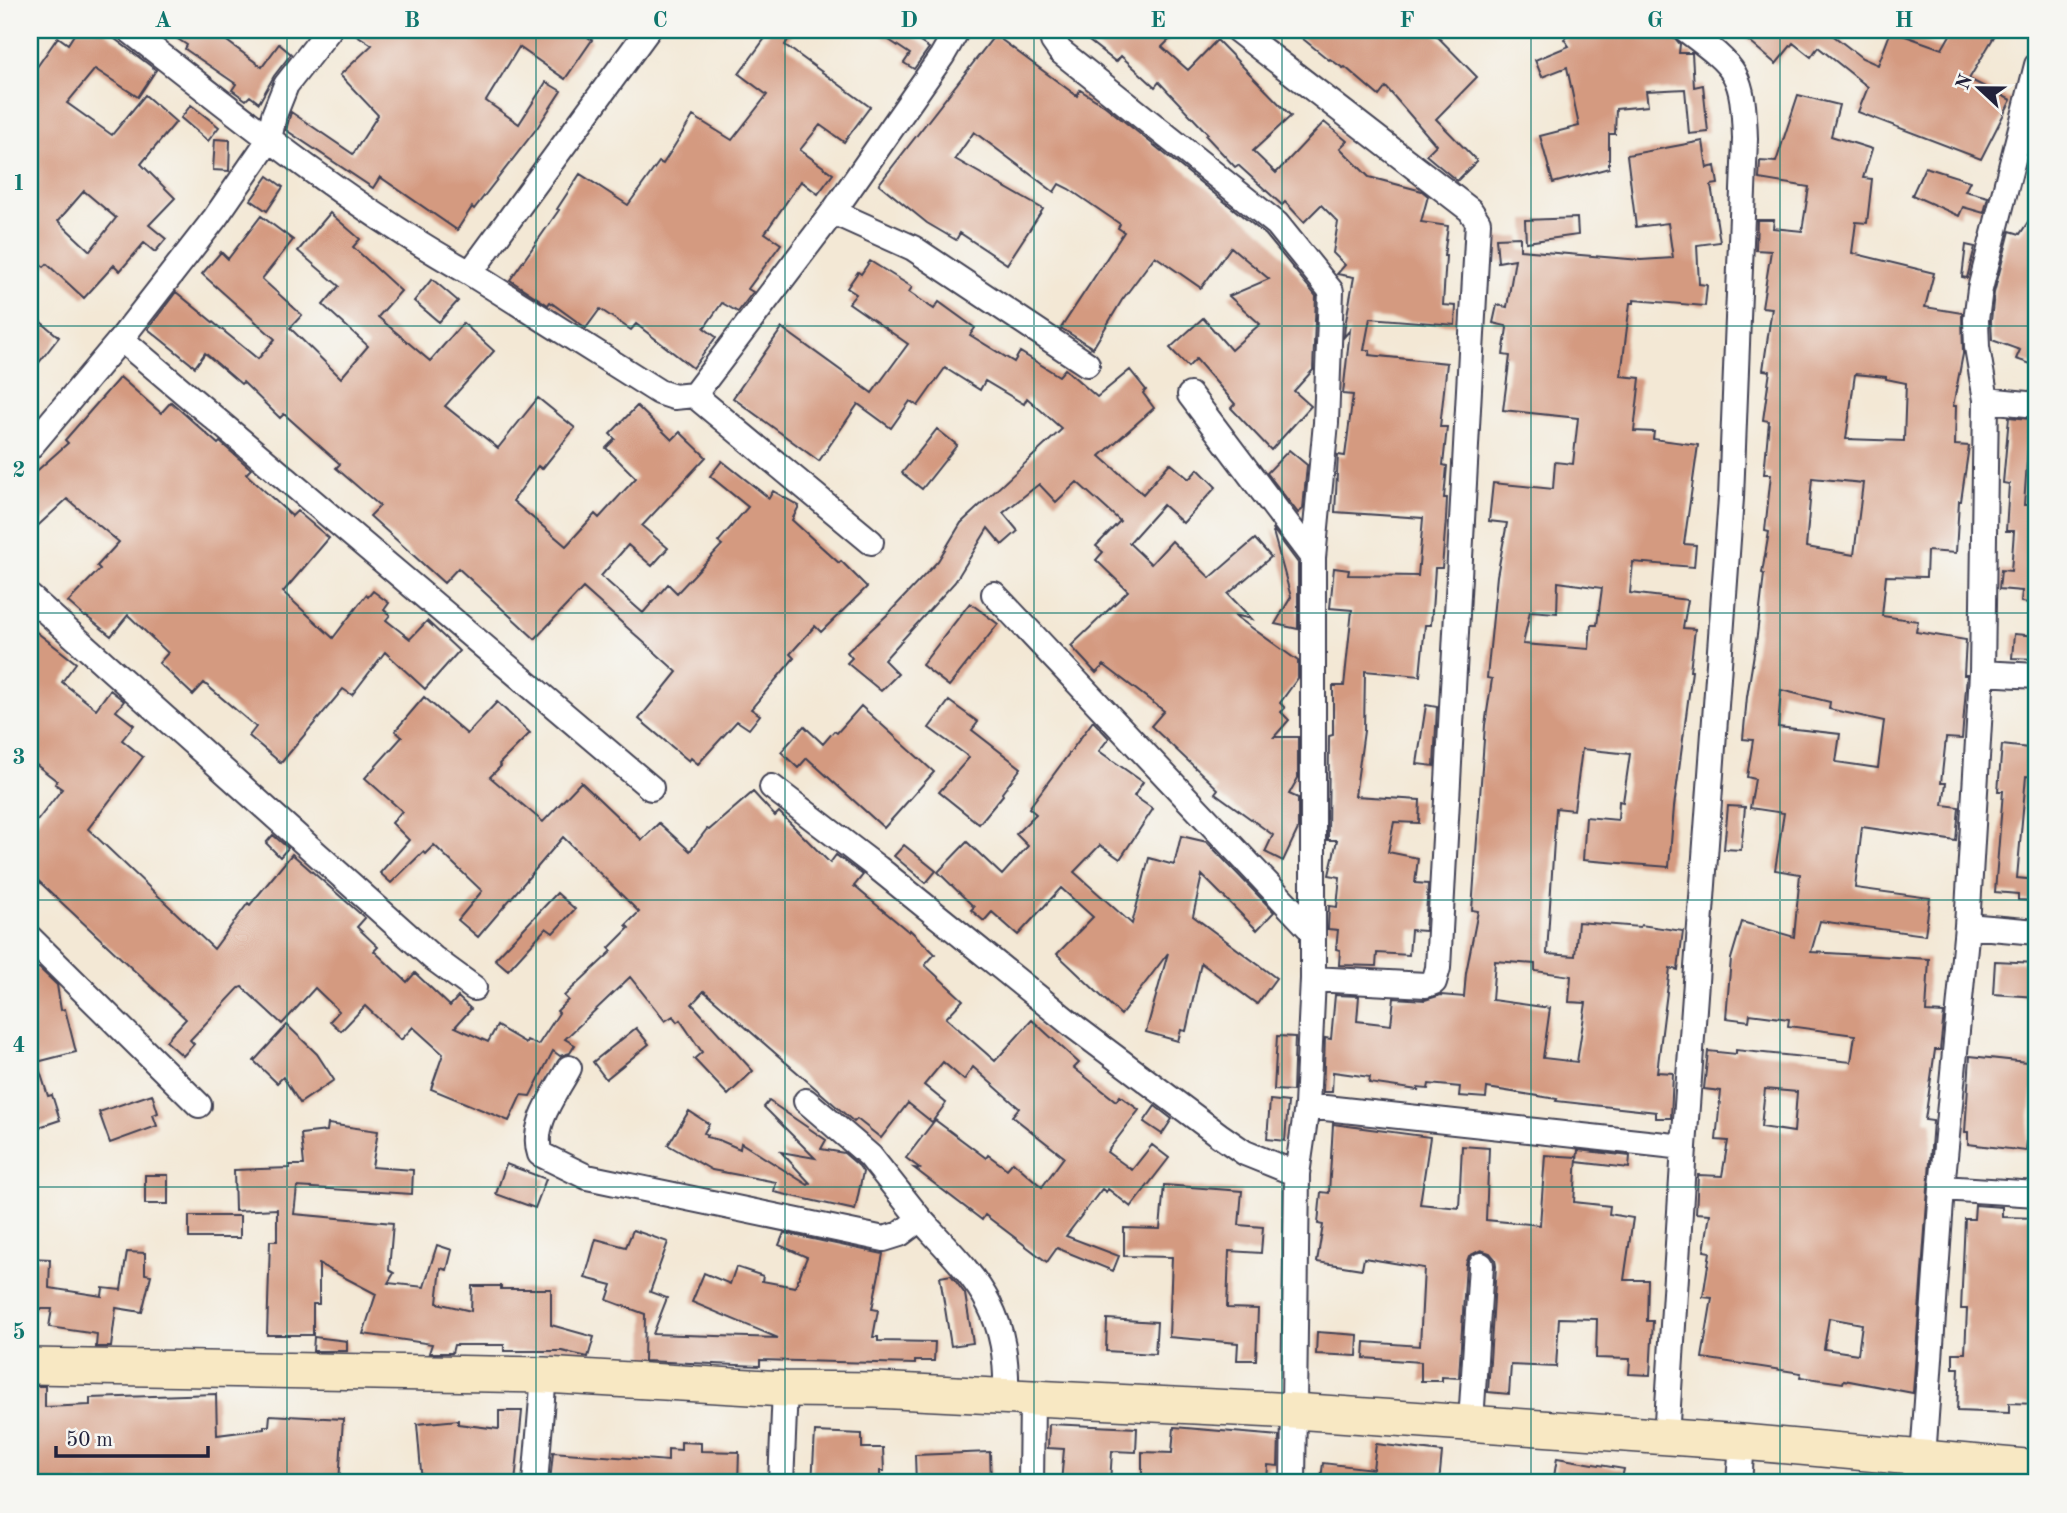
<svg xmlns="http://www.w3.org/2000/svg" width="2067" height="1513" font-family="'Old Standard TT',serif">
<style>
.building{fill:#d49a80;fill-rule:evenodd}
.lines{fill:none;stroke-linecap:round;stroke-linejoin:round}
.street-casing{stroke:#414052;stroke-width:28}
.secondary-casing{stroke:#414052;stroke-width:38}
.street{stroke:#fff;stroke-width:24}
.secondary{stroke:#f8e8c3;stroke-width:35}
.grid{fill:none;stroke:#0f766e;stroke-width:2;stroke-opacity:0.55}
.neatline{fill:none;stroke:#0f766e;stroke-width:2.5}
.grid-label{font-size:23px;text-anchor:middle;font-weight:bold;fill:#0f766e}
</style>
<rect width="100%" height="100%" fill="#f6f6f2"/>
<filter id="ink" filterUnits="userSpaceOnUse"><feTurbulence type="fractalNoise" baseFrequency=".0143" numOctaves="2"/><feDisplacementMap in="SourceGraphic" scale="14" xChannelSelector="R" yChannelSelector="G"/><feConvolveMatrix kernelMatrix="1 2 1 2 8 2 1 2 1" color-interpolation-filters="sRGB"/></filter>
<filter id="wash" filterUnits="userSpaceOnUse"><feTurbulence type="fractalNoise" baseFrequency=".00686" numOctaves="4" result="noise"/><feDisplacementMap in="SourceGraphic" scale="28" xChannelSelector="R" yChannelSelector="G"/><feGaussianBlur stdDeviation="1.57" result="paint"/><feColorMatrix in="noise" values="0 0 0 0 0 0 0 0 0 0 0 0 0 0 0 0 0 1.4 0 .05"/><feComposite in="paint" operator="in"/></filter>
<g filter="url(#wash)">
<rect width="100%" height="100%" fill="#f3e8d5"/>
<g id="blocks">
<path class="building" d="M77 30H103L156 70 138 97 95 69 67 103 112 135 145 95 176 122 141 164 175 198 149 225 166 239 155 252 144 243 120 271 114 265 84 298 47 264 44 267 30 255V77L58 37 68 44ZM84 191 116 218 90 251 58 221Z
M164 30H212L262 67 279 44 291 54 274 76 259 103 250 96 246 100 232 90 236 84 185 49 187 45Z
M349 30H576L592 40 565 79 519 47 486 101 519 124 546 82 561 91 537 128 474 209 472 207 457 230 380 177 373 188 286 130 291 112 353 154 378 115 340 75 372 45Z
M771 30H794L785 45 870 107 844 142 820 125 800 150 833 174 818 194 801 181 765 233 781 244 748 289 753 292 738 312 722 303 704 328 716 337 693 368 636 324 631 330 600 309 586 328 550 302 548 305 510 280 559 210 557 209 580 174 628 205 659 162 663 164 693 116 732 140 767 95 739 74Z
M874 30H920L914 38 929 48 914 69 904 63 910 54Z
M1075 30H1179L1162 47 1188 70 1217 40 1291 116 1253 151 1276 173 1324 122 1347 141 1340 148 1369 177 1422 191 1428 196 1421 222 1448 226 1444 256H1446L1443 305 1456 306 1455 325 1370 318 1364 350H1370L1369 355 1447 363 1440 427H1447L1443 465 1447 466 1444 498H1447L1446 519 1442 568H1435L1431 625H1425L1420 676 1365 671 1364 731 1355 796 1420 800 1419 823 1394 822 1388 852 1418 858 1415 883 1428 884 1425 931 1411 930 1409 955 1377 953 1376 966 1339 965 1340 950 1336 949 1338 930 1328 929 1329 906 1337 907 1340 877 1329 875 1337 840H1328L1329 736 1333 735V686H1344L1352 610 1330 608 1334 568 1349 570 1348 575 1418 576 1423 518 1335 512 1338 455 1345 456 1353 395 1343 394 1350 330 1344 337 1345 326 1354 277 1337 274 1345 265 1333 253 1338 222 1321 205 1304 222 1285 202 1282 205 1238 165 1235 167 1206 136 1208 134 1159 82 1155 87 1121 56 1116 62Z
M1292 30H1431L1477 77 1436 119 1477 161 1457 181 1426 155 1436 145 1386 87 1379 96 1345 67 1343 68 1330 59 1329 60Z
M1573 30H1671L1673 36 1680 44 1679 53H1692L1694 87 1703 85 1708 132 1689 134 1685 89 1646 91 1648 106 1616 109 1615 134H1609V168L1553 183 1540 136 1579 126 1567 67 1542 77 1535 60 1569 46 1564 39Z
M1752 30H1832L1830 33 1862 58 1878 65 1891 31 1942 49 1953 30H1998L1969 79 2011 100 1981 159 1858 112 1868 87 1818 47 1811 57 1793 43 1776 64 1745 38Z
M995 35 1077 96 1080 90 1105 106 1266 235 1316 296 1313 370 1294 391 1311 406 1271 450 1231 408 1235 404 1196 359 1188 367 1170 348 1203 318 1231 350 1260 324 1229 296 1269 279 1231 247 1201 288 1155 256 1122 300 1093 348 1061 328 1124 232 1118 228 1120 224 1069 189 1059 184 1054 192 974 132 955 159 1043 209 1007 264 960 233 956 240 927 223 879 184Z
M1798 95 1839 105 1831 136 1872 149 1863 178 1872 179 1867 223 1856 222 1852 253 1934 273 1925 307 1962 313 1963 354 1953 406H1956L1955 445 1969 446 1961 501H1959L1956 553 1927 551 1926 577 1886 576 1882 616 1918 621 1916 632 1966 640 1964 675H1967L1962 739 1946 738 1941 783H1946L1943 805 1959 807 1956 841 1862 827 1855 888 1930 898 1925 935 1820 921 1811 952 1929 959 1926 1012 1944 1013 1940 1050H1935L1925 1120 1933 1121 1913 1393 1844 1380 1843 1383 1800 1377 1801 1373 1702 1358 1712 1298 1703 1297 1710 1252 1704 1251 1710 1214 1696 1213 1698 1175 1722 1176 1728 1141 1716 1140 1721 1091 1704 1089 1708 1051 1736 1054V1050L1851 1062 1855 1035 1788 1026 1789 1019 1750 1014 1749 1021 1726 1018 1731 959 1742 922 1794 937 1800 874 1775 870 1784 813 1750 808 1755 779 1747 777 1753 740 1743 739 1747 697 1757 635 1764 574 1762 573 1769 532 1765 531 1771 474H1764L1769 421 1763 420 1770 371 1763 370 1772 308 1762 307 1771 251 1756 250 1757 220H1774L1773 228 1802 231 1809 187 1759 179 1760 161 1776 162ZM1855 374 1886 377V379L1906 383 1904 441 1846 439ZM1812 478 1863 483 1854 555 1806 547ZM1781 690 1830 702 1829 709 1884 721 1878 768 1836 762 1840 734 1778 727ZM1765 1089 1797 1092 1794 1132 1761 1127ZM1829 1318 1862 1324 1858 1354 1824 1349Z
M191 105 219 127 208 141 181 118Z
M215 139 230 140 229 171 213 170Z
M1703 141 1707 168 1715 166 1718 184 1711 185 1720 242 1697 245 1699 284 1707 285 1705 306 1634 300V303H1630L1621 376 1640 378 1634 431 1654 432 1653 439 1698 445 1684 544 1696 545 1694 567 1633 562 1630 593 1688 600 1683 628 1695 629 1690 671H1692L1674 807 1669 867 1583 860 1586 817 1618 820 1619 801 1623 802 1630 754 1582 749 1574 810 1556 808 1547 954 1575 956 1578 922 1640 927 1641 925 1683 931 1678 970 1670 968 1657 1072 1673 1073 1671 1118H1656V1112L1556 1101 1557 1099 1487 1088 1486 1098 1459 1096 1460 1087 1429 1084 1428 1089 1418 1088V1090L1369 1083 1370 1077 1333 1072 1332 1092H1323L1325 1038 1331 1039 1335 995 1359 996 1357 1021 1391 1025 1394 998 1425 1000 1441 995 1464 997 1466 973 1478 911 1472 910 1485 725 1492 679 1487 678 1497 576 1507 523 1489 521 1493 483 1553 489 1555 462 1573 464 1578 418 1503 410 1510 356 1503 355 1507 328 1506 326 1493 323 1497 305 1507 307 1515 259 1498 262 1496 238 1520 237V250L1641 260 1673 258 1668 223 1636 227 1627 155ZM1558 582 1602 588 1597 625H1591L1589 649 1523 644 1530 611 1557 613ZM1495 961 1535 964V971L1571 976 1569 1002 1586 1003 1577 1062 1543 1058 1550 1008 1492 1000Z
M1925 167 1970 181 1965 191 1988 197 1984 213 1963 207 1959 216 1912 195Z
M268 176 283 187 267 211 251 200Z
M2037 208V366L2016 359 2020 350 1992 340 1991 321 1994 293 2010 231 2020 234Z
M330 213 360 239 353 247 401 291 378 317 430 361 463 323 494 351 445 406 498 448 538 398 575 428 542 469 538 466 513 501 566 546 595 514 599 518 636 478 606 448 615 439 610 434 637 406 672 440 680 432 706 457 642 526 668 548 652 566 628 545 601 576 643 613 668 584 677 593 722 545 718 542 748 507 710 476 722 461 769 498 773 491 799 506 792 520 839 563 841 561 867 587 821 632 815 626 790 654 794 658 751 709 760 715 749 729 737 721 698 764 691 758 689 761 639 719 677 672 583 588 535 639 458 568 444 583 370 516 380 506 336 468 340 464 284 414 280 418 243 382 241 384 205 353 195 367 148 329 176 292 258 359 275 339 202 274 221 252 228 259 261 216 293 240 262 279 302 315 290 328 341 378 368 346 323 305 339 286 298 251Z
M1577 218 1578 235 1526 242 1525 220Z
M1966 245 1975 247 1967 278 1962 277Z
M870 261 912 287 909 292 934 309 939 302 975 328 970 335 1014 362 1020 352 1059 376 1065 369 1097 397 1130 370 1146 390 1143 393 1154 408 1100 456 1143 494 1170 463 1189 479 1198 469 1216 487 1183 523 1163 505 1129 543 1151 564 1172 541 1210 578 1255 539 1271 557 1228 594 1252 619 1234 615 1298 661V678L1280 703 1285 708 1281 712 1289 720 1274 737H1298V778L1289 794 1298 798V829L1283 861 1265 852 1273 835 1215 793 1218 789 1151 726 1164 711 1104 665 1096 673 1071 646 1128 591 1096 560 1103 552 1096 546 1120 521 1077 482 1056 502 1039 484 1003 513 1018 531 1002 545 988 528 955 582 884 660 898 674 881 691 847 663 852 658 847 652 887 615 938 561 961 523 1062 429 1027 398 1024 404 985 381 980 390 945 368 918 406 910 401 891 428 858 404 819 461 733 398 782 328 872 393 908 344 849 303 856 294 847 288 858 272 861 274Z
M432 279 458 301 439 322 414 301Z
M30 313 59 337 30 374Z
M120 377 161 413 171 402 218 444 220 442 251 469 246 474 292 516 297 511 329 538 283 592 333 638 366 595 368 597 373 591 389 603 384 610 390 615 386 620 410 639 427 621 459 651 425 689 385 652 352 695 343 689 281 763 249 736 256 727 204 683 193 695 159 663 168 653 128 615 111 636 86 616 85 617 68 602 100 569 97 566 119 542 67 499 30 533V477L68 443 65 440Z
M2009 417 2030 419 2024 505H2037V604L2021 602 2022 591 1999 589 2001 570 2011 571 2014 531H2006L2009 484 2003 483Z
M937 429 957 445 922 489 902 473Z
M1289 450 1307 465 1303 509 1298 513 1267 473Z
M1272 528 1298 563V629L1275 624 1291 597Z
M970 603 998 624 949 686 922 665Z
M30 627 76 663 62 682 96 709 110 690 124 701 116 711 134 725 122 740 143 757 88 829 214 949 248 903 250 905 292 854 365 918 357 927 378 947 374 951 407 982 415 973 450 1006 458 997 471 1009 455 1027 488 1042 497 1026 526 1043 527 1040 538 1045 559 1013 557 1011 568 1000 564 996 612 951 609 948 629 928 626 925 639 912 563 837 478 937 458 920 482 891 434 845 425 854 423 852 391 883 380 873 409 840 392 823 402 811 365 778 402 737 395 731 424 697 467 734 497 702 530 733 499 764 501 766 490 777 543 822 581 782 642 840 659 823 690 851 707 829 709 830 753 792 775 816 779 812 830 863 836 855 863 875 854 886 909 932 910 930 935 954 925 965 963 1000 946 1018 995 1061 1032 1020 1079 1063 1074 1068 1116 1101 1120 1096 1139 1110 1107 1152 1132 1170 1152 1145 1169 1158 1131 1207 1108 1189 1106 1192 1102 1189 1066 1236 1119 1256 1113 1271 1057 1248 1047 1262 985 1215 982 1220 914 1168 921 1169 906 1158 935 1120 986 1158 988 1155 1007 1169 1013 1162 1042 1187 1064 1157 1012 1116 1019 1108 973 1067 964 1080 943 1062 924 1085 946 1103 932 1122 908 1103 881 1138 857 1119 854 1122 704 991 692 1004 753 1071 728 1095 694 1059 702 1052 680 1020 677 1022 673 1016 665 1021 630 977 565 1039 575 1045 570 1053 560 1056 553 1051 530 1096 521 1095 509 1121 431 1089 443 1054 413 1027 401 1040 365 1006 341 1031 330 1021 339 1011 315 988 282 1024 242 987 239 988 190 1040 194 1044 183 1056 166 1041 186 1019 30 873V830L62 789 55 784 57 781 30 760Z
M2014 634 2037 636V659L2012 658Z
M949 701 978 722 972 730 1021 768 1002 793 1003 795 979 824 939 792 968 759 969 757 929 728Z
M1426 705 1437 707 1434 766 1417 764Z
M861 706 934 772 884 828 807 758 798 768 781 752 804 726 823 744 834 731 837 733Z
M1093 721 1109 738 1099 751 1143 782 1134 796 1153 809 1120 859 1100 845 1074 872 1132 924 1149 858 1174 865 1181 836 1207 842 1274 912 1257 930 1202 875 1193 916 1276 978 1257 1004 1201 963 1186 1031 1181 1030 1178 1041 1146 1032 1168 953 1121 1015 1057 954 1093 917 1061 888 1018 935 992 912 984 921 971 910 974 907 938 872 967 842 1002 875 1028 846 1016 834 1036 814 1029 808Z
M2002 745 2037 749V777L2026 776 2017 878 2037 880V901L2018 900V894L1995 892 2003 791H1998Z
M1728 806 1745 807 1741 850 1724 849Z
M273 835 288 848 280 857 266 843Z
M904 845 936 871 926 883 894 856Z
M557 893 575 909 553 933 546 928 508 970 495 959Z
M1995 961 2037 963V997L1993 994Z
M39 968 57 985 61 1010 65 1009 76 1052 37 1062 48 1096 52 1095 60 1120 30 1130V969Z
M287 1025 317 1054 334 1080 300 1103 283 1077 277 1083 254 1061Z
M636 1028 649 1044 606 1079 593 1062Z
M1277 1036 1295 1037 1293 1091 1274 1090Z
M1970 1056 2036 1063 2026 1151 1968 1144V1132H1965Z
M152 1094 158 1113 153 1115 157 1126 110 1143 99 1112Z
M1270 1100 1288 1102 1285 1141 1267 1139Z
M769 1101 826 1140 821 1149 844 1153 859 1166 863 1172 855 1210 774 1192 776 1182 712 1170 668 1145 689 1111 709 1124 704 1133 708 1135 706 1137 719 1140 740 1149 741 1143 808 1185 810 1183 781 1152 815 1158 764 1107Z
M1155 1106 1172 1119 1162 1134 1144 1122Z
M328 1124 378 1131 372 1167 413 1170 412 1194 297 1187 294 1214 393 1223 389 1270 394 1273 388 1283 424 1287 437 1245 452 1250 447 1270 441 1268 437 1303 471 1311 472 1286H501V1289H551V1325L594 1337 588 1357 562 1351H504V1345H454L452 1353H429L432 1344 363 1334 376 1294 319 1264V1304H313V1335H267L270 1241H277V1209L235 1211 234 1170 290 1168V1165H304L301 1134 327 1131Z
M1333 1124 1430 1137 1420 1204 1459 1208 1462 1146 1489 1148 1486 1220 1540 1225 1545 1155 1577 1157 1574 1202 1610 1206 1609 1214 1633 1218 1624 1280H1648L1647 1321H1653L1650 1375 1629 1374 1630 1359 1596 1358 1597 1319 1559 1318 1556 1367 1511 1365 1509 1394 1488 1392 1496 1266 1495 1259 1490 1253 1481 1250 1469 1256 1466 1264 1459 1378 1442 1377V1381H1421V1362L1364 1358 1365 1342 1420 1346 1424 1268 1364 1258 1362 1269 1317 1262 1323 1225 1318 1224 1321 1192 1329 1193Z
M1578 1150 1630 1156 1629 1168 1577 1162Z
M506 1164 546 1179 535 1208 496 1194Z
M145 1175H168V1204H145Z
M1164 1185 1242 1191 1239 1225 1263 1227 1261 1253 1229 1251 1227 1308 1258 1309 1256 1360H1237L1238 1343 1169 1337 1172 1257 1124 1256V1228L1160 1229Z
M1975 1205 2002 1207V1217L2037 1218V1404L2009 1403V1413L1957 1411 1959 1368H1953V1353H1965L1967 1309H1961L1965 1219H1974Z
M189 1216H240V1238H189Z
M633 1230 668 1242 650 1292 667 1298 653 1334 778 1338 692 1302 704 1273 730 1284 736 1267 763 1276 762 1281 795 1287 807 1257 779 1245 784 1233 883 1254 872 1309 878 1310 873 1337H878V1341L935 1342 934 1361H915V1364L760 1360V1366L644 1361 645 1314 607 1300 612 1285 585 1278 596 1239 626 1247Z
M127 1252 145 1253V1274L151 1275 142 1312 116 1308 111 1347H96L97 1334 49 1327 52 1309H30V1258L50 1259 49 1288 102 1296 103 1288 121 1290Z
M951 1275 965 1294 973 1343 951 1346 940 1277Z
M1107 1319 1157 1322 1155 1354 1106 1351Z
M1317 1332 1358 1335 1357 1356 1316 1354Z
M314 1337 347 1341V1351H313Z
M30 1386H45V1407L90 1405V1398L216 1394 217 1435 264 1429V1426H269L270 1415 343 1419 339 1483 250 1481V1483H30Z
M499 1411H522L515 1483H422L417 1424 458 1420V1424L499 1429Z
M1049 1424 1137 1428 1136 1452 1112 1451 1110 1483H1061L1064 1449 1048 1448Z
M1174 1427 1279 1436 1278 1466 1268 1465 1267 1483H1142V1452L1172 1453Z
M815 1432 862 1434V1448H883L884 1471H880V1483H812Z
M681 1442 701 1443V1451L739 1452 738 1483H550L553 1452 668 1461V1449L681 1450Z
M1376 1444 1442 1452 1439 1483 1404 1481V1483H1348L1321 1480 1323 1463 1373 1469Z
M990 1452 991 1483H916L915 1455Z
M1557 1458 1624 1469 1621 1483H1553Z"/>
</g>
</g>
<g filter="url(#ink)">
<use href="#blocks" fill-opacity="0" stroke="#414052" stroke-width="2"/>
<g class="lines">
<g class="street-casing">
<path id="street" d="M129 30C238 115 348 205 470 273
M648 30 470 273 659 392 674 397 694 395
M1051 30 1053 41 1060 51 1277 224 1331 291 1326 423 1313 558V979L1307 1106 1297 1174 1293 1483
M1237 30 1470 210 1478 222 1438 968 1434 982 1426 985 1313 979
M833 212 913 248 1087 364
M121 339 651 788
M1190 395 1313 558
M1986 400 2037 405
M30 447 121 339 215 218 269 140 274 115 286 85 329 30
M871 542 694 395 833 212 942 56 957 30
M994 594 1312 931
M30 597 433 958 474 988
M1982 673 2037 676
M772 787 878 868 1076 1028 1219 1135 1245 1153 1297 1174
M1967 926 2037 932
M30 938 199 1105
M569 1068C556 1093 530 1125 540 1154L587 1177 884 1239 900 1234 920 1219C977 1281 1009 1307 1006 1398
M806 1101 870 1156 920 1219
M1307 1106 1684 1147
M1942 1188 2037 1194
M1471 1422 1481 1265
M1666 1438 1684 1147 1731 498 1745 139C1743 73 1738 69 1686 30
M1923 1458 1942 1188 1967 926 1982 673 1986 400 1977 347 1976 320 1980 289 2037 65
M535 1483 544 1375
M781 1483 785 1389
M1031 1483 1032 1399
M1739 1483 1742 1442"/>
</g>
<g class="secondary-casing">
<path id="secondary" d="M30 1366 544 1375 785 1389 875 1390 1294 1411 1742 1442 2037 1468"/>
</g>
<use href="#street" class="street"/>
<use href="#secondary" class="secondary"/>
</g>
</g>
<path class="grid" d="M287 30V1483M536 30V1483M785 30V1483M1034 30V1483M1282 30V1483M1531 30V1483M1780 30V1483M30 326H2037M30 613H2037M30 900H2037M30 1187H2037"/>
<rect width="2067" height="1513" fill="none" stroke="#f6f6f2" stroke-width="77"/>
<g transform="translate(1979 88) rotate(292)" stroke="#f6f6f2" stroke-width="5" paint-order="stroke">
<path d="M0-5L12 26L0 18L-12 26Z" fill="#22223b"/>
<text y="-10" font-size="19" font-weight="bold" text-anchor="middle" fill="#22223b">N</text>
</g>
<path d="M56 1446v10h152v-10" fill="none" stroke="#22223b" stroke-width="3.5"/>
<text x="66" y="1446" font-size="21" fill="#22223b" stroke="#f6f6f2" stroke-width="5" paint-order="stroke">50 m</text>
<rect x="38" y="38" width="1990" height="1436" class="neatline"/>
<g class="grid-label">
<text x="163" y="27">A</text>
<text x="412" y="27">B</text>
<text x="660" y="27">C</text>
<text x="909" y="27">D</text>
<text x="1158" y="27">E</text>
<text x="1407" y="27">F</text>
<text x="1655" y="27">G</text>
<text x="1904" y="27">H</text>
<text x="19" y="190">1</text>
<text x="19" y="477">2</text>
<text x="19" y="764">3</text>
<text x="19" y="1052">4</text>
<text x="19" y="1339">5</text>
</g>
</svg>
